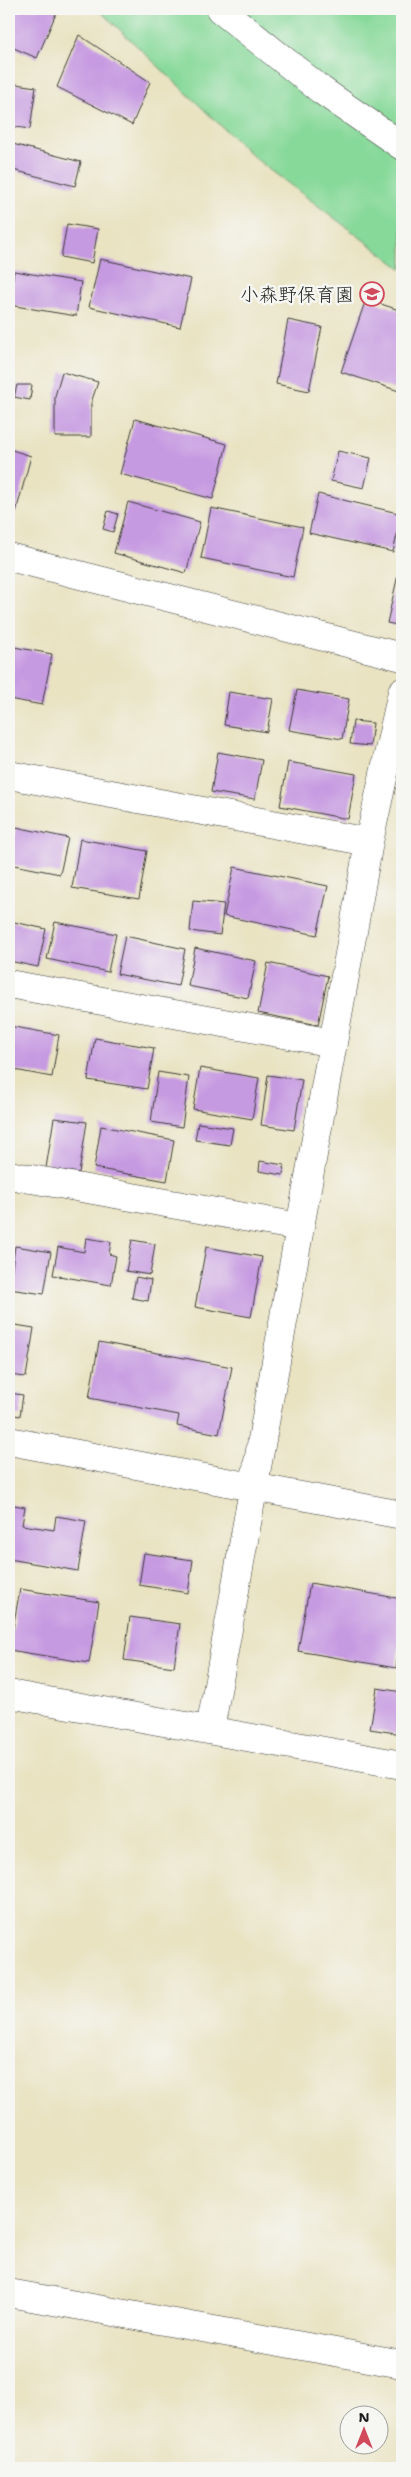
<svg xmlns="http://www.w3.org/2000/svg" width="411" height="2477" font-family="'Shantell Sans','Klee One',sans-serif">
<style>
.green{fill:#87d99a;stroke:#527a5b}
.building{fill:#c69ae1}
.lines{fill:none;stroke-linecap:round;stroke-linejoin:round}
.minor-casing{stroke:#3b3a35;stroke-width:29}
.minor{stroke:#fff;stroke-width:28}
.labels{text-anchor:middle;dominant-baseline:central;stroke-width:5;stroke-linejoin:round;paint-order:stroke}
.poi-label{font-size:19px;fill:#1c1c1c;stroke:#f6f6f2;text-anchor:end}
</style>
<rect width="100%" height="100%" fill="#f6f6f2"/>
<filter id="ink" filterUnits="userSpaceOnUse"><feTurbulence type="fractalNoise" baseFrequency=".02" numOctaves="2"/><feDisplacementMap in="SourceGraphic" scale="10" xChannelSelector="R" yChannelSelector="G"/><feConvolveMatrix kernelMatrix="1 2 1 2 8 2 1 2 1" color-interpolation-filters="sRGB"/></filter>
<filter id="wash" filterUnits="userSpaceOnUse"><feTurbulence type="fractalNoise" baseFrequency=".0096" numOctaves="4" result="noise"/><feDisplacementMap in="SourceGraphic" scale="20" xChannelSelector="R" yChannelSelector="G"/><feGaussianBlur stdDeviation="1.12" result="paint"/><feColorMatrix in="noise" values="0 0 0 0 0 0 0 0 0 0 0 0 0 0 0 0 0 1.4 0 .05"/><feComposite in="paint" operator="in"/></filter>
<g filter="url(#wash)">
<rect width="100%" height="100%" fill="#e9e3c2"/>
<path class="green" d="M98 9H402V269L256 159Z"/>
<g id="blocks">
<path class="building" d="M9 9H58L37 58 9 46Z
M79 35 150 82 132 125 57 87Z
M9 83 36 87 30 129 9 126Z
M9 143 81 162 75 186 9 169Z
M67 224 98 229 92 263 61 257Z
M100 259 191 279 180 327 89 307Z
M14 271 81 282 76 316 9 305Z
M366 299 402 311V392L341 372Z
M288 320 322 327 309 391 276 384Z
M62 372 98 382 91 403V437H55V396Z
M17 385H32L30 400 14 397Z
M135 419 227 444 213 499 120 474Z
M9 449 31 456 16 512 9 510Z
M338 451 371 458 364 488 331 481Z
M318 494 402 514 393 552 309 533Z
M128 502 200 522 186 573 114 553Z
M211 508 303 527 293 577 201 558Z
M108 511 118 514 113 532 103 529Z
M400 566 402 567V626L387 623Z
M9 646 52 654 42 705 9 699Z
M297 690 349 699 342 739 289 730Z
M229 692 273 699 267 732 224 725Z
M353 721 373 723 370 746 350 744Z
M218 752 262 760 255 799 211 792Z
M288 762 356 774 348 819 280 806Z
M16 827 68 838 60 874 9 864Z
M80 839 147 851 139 899 72 888Z
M234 867 328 886 317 935 224 916Z
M193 901 224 904 220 935 190 931Z
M9 921 46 929 38 967 9 961Z
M55 922 116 934 108 972 47 959Z
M125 936 185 949 178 986 117 974Z
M195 948 256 961 248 998 188 986Z
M268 963 328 976 318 1025 258 1013Z
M9 1026 59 1035 52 1077 9 1069Z
M95 1038 154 1048 147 1089 88 1080Z
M200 1068 259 1078 252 1119 193 1109Z
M158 1072 189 1077 182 1127 151 1122Z
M268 1075 302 1080 294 1130 261 1125Z
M54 1118 87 1122 79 1173 46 1168Z
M198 1123 233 1128 230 1145 195 1140Z
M101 1126 174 1140 167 1181 94 1168Z
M260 1161 284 1165 283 1175 259 1171Z
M86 1238 111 1242 109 1254 116 1256 111 1285 53 1275 58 1247 84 1252Z
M132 1240 155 1244 150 1275 126 1271Z
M15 1246 51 1252 44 1294 9 1289Z
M206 1247 262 1257 251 1317 195 1307Z
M136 1277 151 1280 148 1301 132 1298Z
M9 1324 34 1328 26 1377 9 1375Z
M99 1342 232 1367 219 1434 177 1426 179 1415 89 1398Z
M9 1393 23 1395 20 1416 9 1414Z
M9 1504 25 1507 22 1525 54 1530 56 1516 86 1521 78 1571 9 1559Z
M144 1553 193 1560 188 1593 139 1585Z
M310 1583 402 1599V1631L396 1668 298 1651Z
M20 1589 99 1602 89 1663 9 1650Z
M130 1617 180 1624 174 1667 124 1660Z
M377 1688 402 1692V1734L370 1729Z"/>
</g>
</g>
<g filter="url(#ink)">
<use href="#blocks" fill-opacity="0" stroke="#3b3a35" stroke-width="1"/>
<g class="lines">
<g class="minor-casing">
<path id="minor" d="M220 9 321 90 402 146
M9 557 402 657
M9 775 369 842
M9 984 333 1043
M9 1175 300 1227
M9 1441 402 1515
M9 1694 402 1765
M210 1730 369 842 402 692
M9 2293 402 2364"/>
</g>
<use href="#minor" class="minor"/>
</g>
</g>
<defs>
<g id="school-ring" transform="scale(1.25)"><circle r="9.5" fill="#f6f6f2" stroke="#d1495b" stroke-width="1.5"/><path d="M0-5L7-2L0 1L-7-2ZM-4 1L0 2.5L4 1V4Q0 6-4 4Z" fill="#d1495b"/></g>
</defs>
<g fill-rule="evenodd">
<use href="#school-ring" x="372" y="294"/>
</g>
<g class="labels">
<g class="poi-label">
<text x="354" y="294">小森野保育園</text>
</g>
</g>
<rect width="411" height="2477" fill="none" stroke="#f6f6f2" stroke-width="30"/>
<g transform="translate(364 2430)"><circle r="24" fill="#f6f6f2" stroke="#9f9f9c"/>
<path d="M0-4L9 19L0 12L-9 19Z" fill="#d1495b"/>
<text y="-8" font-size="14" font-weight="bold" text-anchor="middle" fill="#1c1c1c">N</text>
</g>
</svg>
